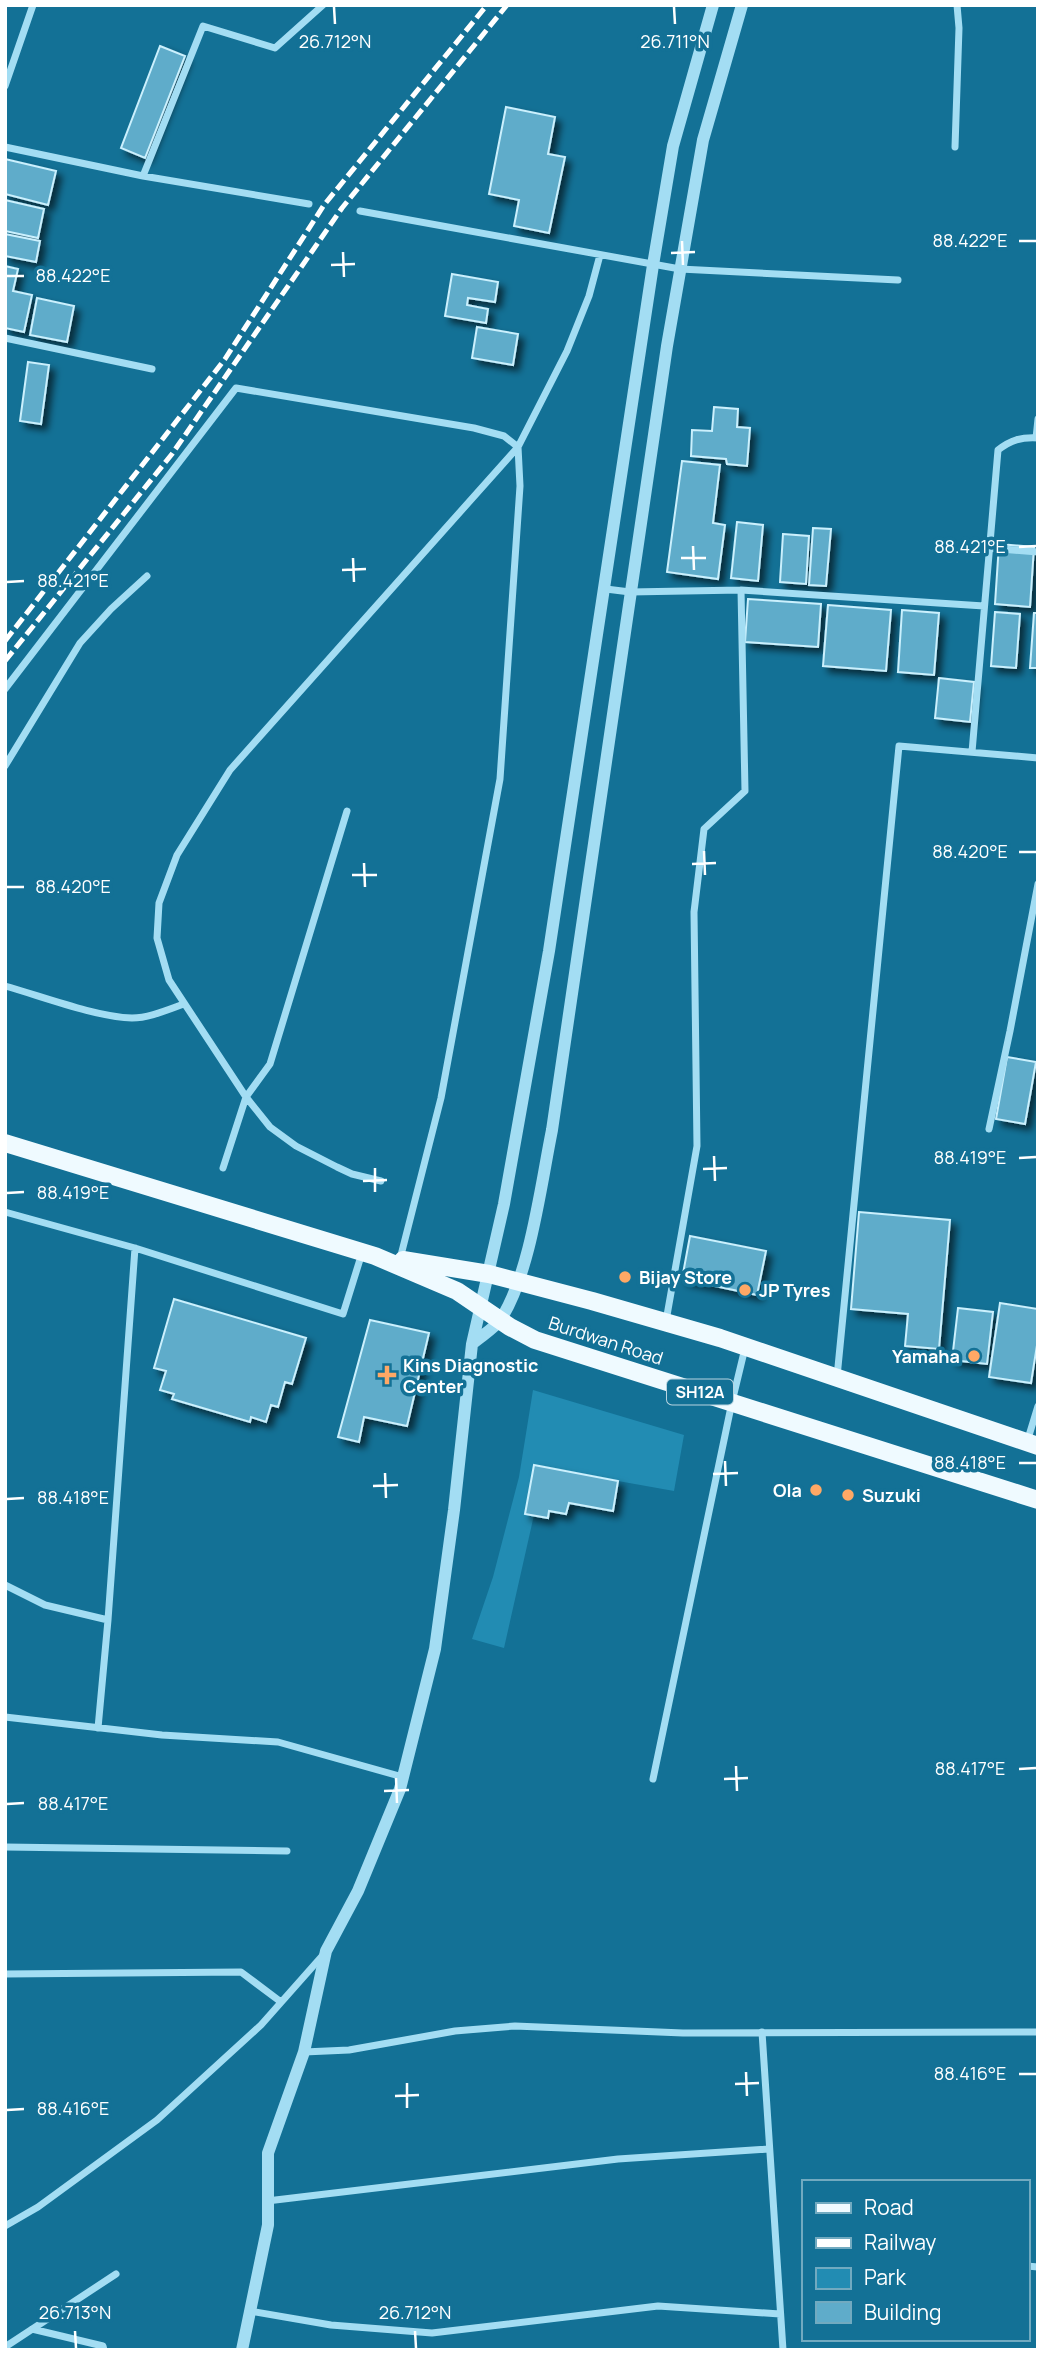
<svg xmlns="http://www.w3.org/2000/svg" width="1043" height="2355" font-family="Manrope,sans-serif">
<style>
.green{fill:#228cb3}
.building{fill:#5facca;stroke:#cbf0fd;stroke-width:2;filter:url(#shadow)}
.lines{fill:none;stroke-linecap:round;stroke-linejoin:round}
.minor{stroke:#a3ddf3;stroke-width:7}
.tertiary{stroke:#a3ddf3;stroke-width:12}
.primary{stroke:#effaff;stroke-width:18}
.rail{stroke:#fff;stroke-width:5;stroke-dasharray:12 5;stroke-linecap:butt}
.ticks{fill:none;stroke:#fff;stroke-width:2.5}
.poi-dot{fill:#ffa865;stroke:#137196;stroke-width:2.5}
.labels{text-anchor:middle;dominant-baseline:central;stroke-width:7;stroke-linejoin:round;paint-order:stroke}
.shield{fill:#137196;stroke:#b8d4e0;stroke-width:2}
.shield-label{font-size:16px;font-weight:bold;fill:#fff}
.poi-label{font-size:18px;font-weight:bold;fill:#fff;stroke:#137196;text-anchor:start}
.street-label{font-size:18px;fill:#fff;stroke:#137196}
.ticks-label{font-size:18px;text-anchor:middle;fill:#fff;stroke:#137196;stroke-width:7;stroke-linejoin:round;paint-order:stroke}
</style>
<defs>
<filter id="shadow"><feDropShadow dx="5.5" dy="5.5" stdDeviation="3.5" flood-color="#0009"/></filter>
</defs>
<rect width="100%" height="100%" fill="#137196"/>
<path class="green" d="M533 1390 684 1435 674 1491 534 1466V1515L504 1648 472 1639 493 1577 519 1477Z"/>
<path class="building" d="M160 46 185 56 145 158 121 148Z
M506 107 555 117 548 154 565 157 549 233 514 226 519 200 489 194Z
M5 159 56 171 48 205 5 194Z
M5 200 44 209 38 238 5 231Z
M5 234 40 241 36 262 5 256Z
M5 266 18 269 13 291 32 295 24 332 5 328Z
M452 274 498 282 495 302 468 298 467 305 488 309 486 323 445 316Z
M37 298 74 306 67 342 30 335Z
M477 327 518 334 513 365 472 358Z
M28 362 49 365 41 424 20 421Z
M714 407 738 409 737 427 750 428 747 466 727 464 726 459 691 456 692 430 712 431Z
M682 461 720 465 713 523 725 525 718 579 667 572Z
M737 522 763 525 758 581 731 578Z
M813 528 831 529 826 586 809 585Z
M783 534 809 536 806 584 780 582Z
M999 544 1034 547 1030 607 995 604Z
M748 599 821 604 818 647 745 642Z
M828 605 891 610 886 671 823 666Z
M902 610 939 613 934 675 898 672Z
M995 612 1020 614 1016 668 991 666Z
M1034 613H1038V668H1030Z
M939 678 974 682 970 722 935 718Z
M1007 1057 1036 1062 1025 1124 996 1119Z
M859 1212 950 1220 939 1349 905 1346 908 1314 851 1309Z
M690 1236 766 1251 757 1295 682 1279Z
M174 1299 306 1338 292 1384 285 1382 278 1407 271 1405 266 1422 251 1417 250 1422 172 1399 174 1394 160 1390 166 1371 154 1368Z
M1000 1303 1038 1309V1339L1031 1383 989 1377Z
M958 1308 993 1312 987 1364 952 1360Z
M370 1320 429 1333 407 1426 364 1417 359 1442 338 1437Z
M534 1465 618 1481 613 1511 569 1503 566 1514 549 1511 548 1518 525 1514Z"/>
<g class="lines">
<path class="minor" d="M5 86 33 5
M5 147 143 176 309 204
M955 147 959 28 957 5
M143 176 203 26 275 48 323 5
M360 211 680 269 898 280
M5 338 152 369
M1036 438 1038 419
M989 548 1038 552
M606 589 630 592 741 590 984 606
M5 689 236 388 474 428 504 436 518 447 520 486 500 779 441 1098 400 1259
M972 752 998 450C1011 440 1021 437 1038 438
M5 766 80 643 111 609 147 576
M5 986C41 996 96 1017 132 1018 149 1018 167 1010 184 1004
M989 1129 1010 1031 1038 884
M223 1168 246 1097 270 1064 347 811
M381 1181 352 1174 337 1167 296 1146 270 1127 246 1097 169 980 157 938 159 903 177 855 230 770 518 447 567 351 589 296 600 255
M5 1212 135 1248 343 1314 362 1253
M666 1321 697 1146 694 912 704 829 745 791 741 590
M837 1377 899 746 1038 758
M1027 1442 1038 1406
M5 1585 45 1605 108 1620
M5 1717 162 1735 278 1742 403 1777
M98 1728 108 1620 135 1248
M653 1779 732 1402 745 1348
M5 1847 287 1851
M5 1974 241 1972 281 2002
M762 2032 783 2350
M304 2052 349 2050 455 2031 515 2026 683 2033 1038 2032
M267 2201 618 2159 769 2149
M5 2226 38 2207 157 2120 261 2025 323 1955
M1027 2266 1038 2267
M250 2311 331 2325 432 2333 658 2306 780 2314
M32 2329 103 2346 104 2350
M5 2347 116 2274"/>
<path class="tertiary" d="M472 1344C481 1336 495 1328 501 1319 530 1274 541 1184 552 1130L667 346 703 140 742 5
M242 2350 268 2225V2153L304 2052 326 1951 358 1891 400 1789 435 1649 454 1510 472 1344 504 1204 549 951 653 265 673 146 713 5"/>
<path class="primary" d="M5 1143 375 1256 457 1291 510 1327 535 1340 1038 1500
M403 1260 489 1274 592 1301 720 1338 1038 1446"/>
<path class="rail" d="M5 641 225 359 324 205 487 5
M5 661 172 454 342 208 507 5"/>
</g>
<path class="ticks" d="M334 7 335 24M674 7 675 24M682 241 683 265M1019 241H1036M343 252 344 277M671 253 695 252M331 265 355 264M7 276H24M693 546 694 570M1019 547 1036 546M353 558 354 582M681 558H706M342 570 366 569M7 582 24 581M704 851 705 875M1019 852H1036M364 863 365 887M692 864 716 863M352 875H377M7 887H24M714 1156 715 1181M1019 1158 1036 1157M375 1168V1192M703 1169 727 1168M363 1181 387 1180M7 1193 24 1192M725 1461 726 1486M1019 1463H1036M385 1473 386 1498M713 1474 738 1473M373 1486 398 1485M7 1499 24 1498M736 1766 737 1791M1019 1769 1036 1768M396 1778 397 1803M724 1779 748 1778M384 1791 409 1790M7 1804 24 1803M746 2072 747 2096M1019 2074H1036M407 2083V2108M735 2084 759 2083M395 2096 419 2095M7 2110 24 2109M75 2331 76 2348M415 2331 416 2348"/>
<g class="poi-dot">
<circle cx="625" cy="1277" r="7"/>
<circle cx="745" cy="1290" r="7"/>
<circle cx="974" cy="1356" r="7"/>
<path d="M383.5 1364.5h7v7h7v7h-7v7h-7v-7h-7v-7h7z"/>
<circle cx="816" cy="1490" r="7"/>
<circle cx="848" cy="1495" r="7"/>
</g>
<g class="labels">
<rect class="shield" x="667" y="1379.5" width="66" height="25" rx="5"/>
<g class="shield-label">
<text x="700" y="1392">SH12A</text>
</g>
<g class="poi-label">
<text x="639" y="1277">Bijay Store</text>
<text x="759" y="1290">JP Tyres</text>
<text x="960" y="1356" text-anchor="end">Yamaha</text>
<text x="403" y="1365">Kins Diagnostic<tspan x="403" dy="21">Center</tspan></text>
<text x="802" y="1490" text-anchor="end">Ola</text>
<text x="862" y="1495">Suzuki</text>
</g>
<g class="street-label">
<text transform="translate(606 1340) rotate(18)">Burdwan Road</text>
</g>
</g>
<g class="ticks-label">
<text x="335" y="48">26.712°N</text>
<text x="675" y="48">26.711°N</text>
<text x="970" y="247">88.422°E</text>
<text x="73" y="282">88.422°E</text>
<text x="970" y="553">88.421°E</text>
<text x="73" y="587">88.421°E</text>
<text x="970" y="858">88.420°E</text>
<text x="73" y="893">88.420°E</text>
<text x="970" y="1164">88.419°E</text>
<text x="73" y="1199">88.419°E</text>
<text x="970" y="1469">88.418°E</text>
<text x="73" y="1504">88.418°E</text>
<text x="970" y="1775">88.417°E</text>
<text x="73" y="1810">88.417°E</text>
<text x="970" y="2080">88.416°E</text>
<text x="73" y="2115">88.416°E</text>
<text x="75" y="2319">26.713°N</text>
<text x="415" y="2319">26.712°N</text>
</g>
<rect width="1043" height="2355" fill="none" stroke="#ffffff" stroke-width="14"/>
<rect x="802" y="2180" width="228" height="161" fill="#137196" stroke="#71aac0" stroke-width="2"/>
<rect x="816" y="2203" width="35" height="10" fill="#effaff" stroke="#71aac0" stroke-width="2"/>
<text x="864" y="2215" font-size="21" fill="#ffffff">Road</text>
<rect x="816" y="2238" width="35" height="10" fill="#ffffff" stroke="#71aac0" stroke-width="2"/>
<text x="864" y="2250" font-size="21" fill="#ffffff">Railway</text>
<rect x="816" y="2268" width="35" height="21" fill="#228cb3" stroke="#71aac0" stroke-width="2"/>
<text x="864" y="2285" font-size="21" fill="#ffffff">Park</text>
<rect x="816" y="2302" width="35" height="21" fill="#5facca" stroke="#71aac0" stroke-width="2"/>
<text x="864" y="2320" font-size="21" fill="#ffffff">Building</text>
</svg>
